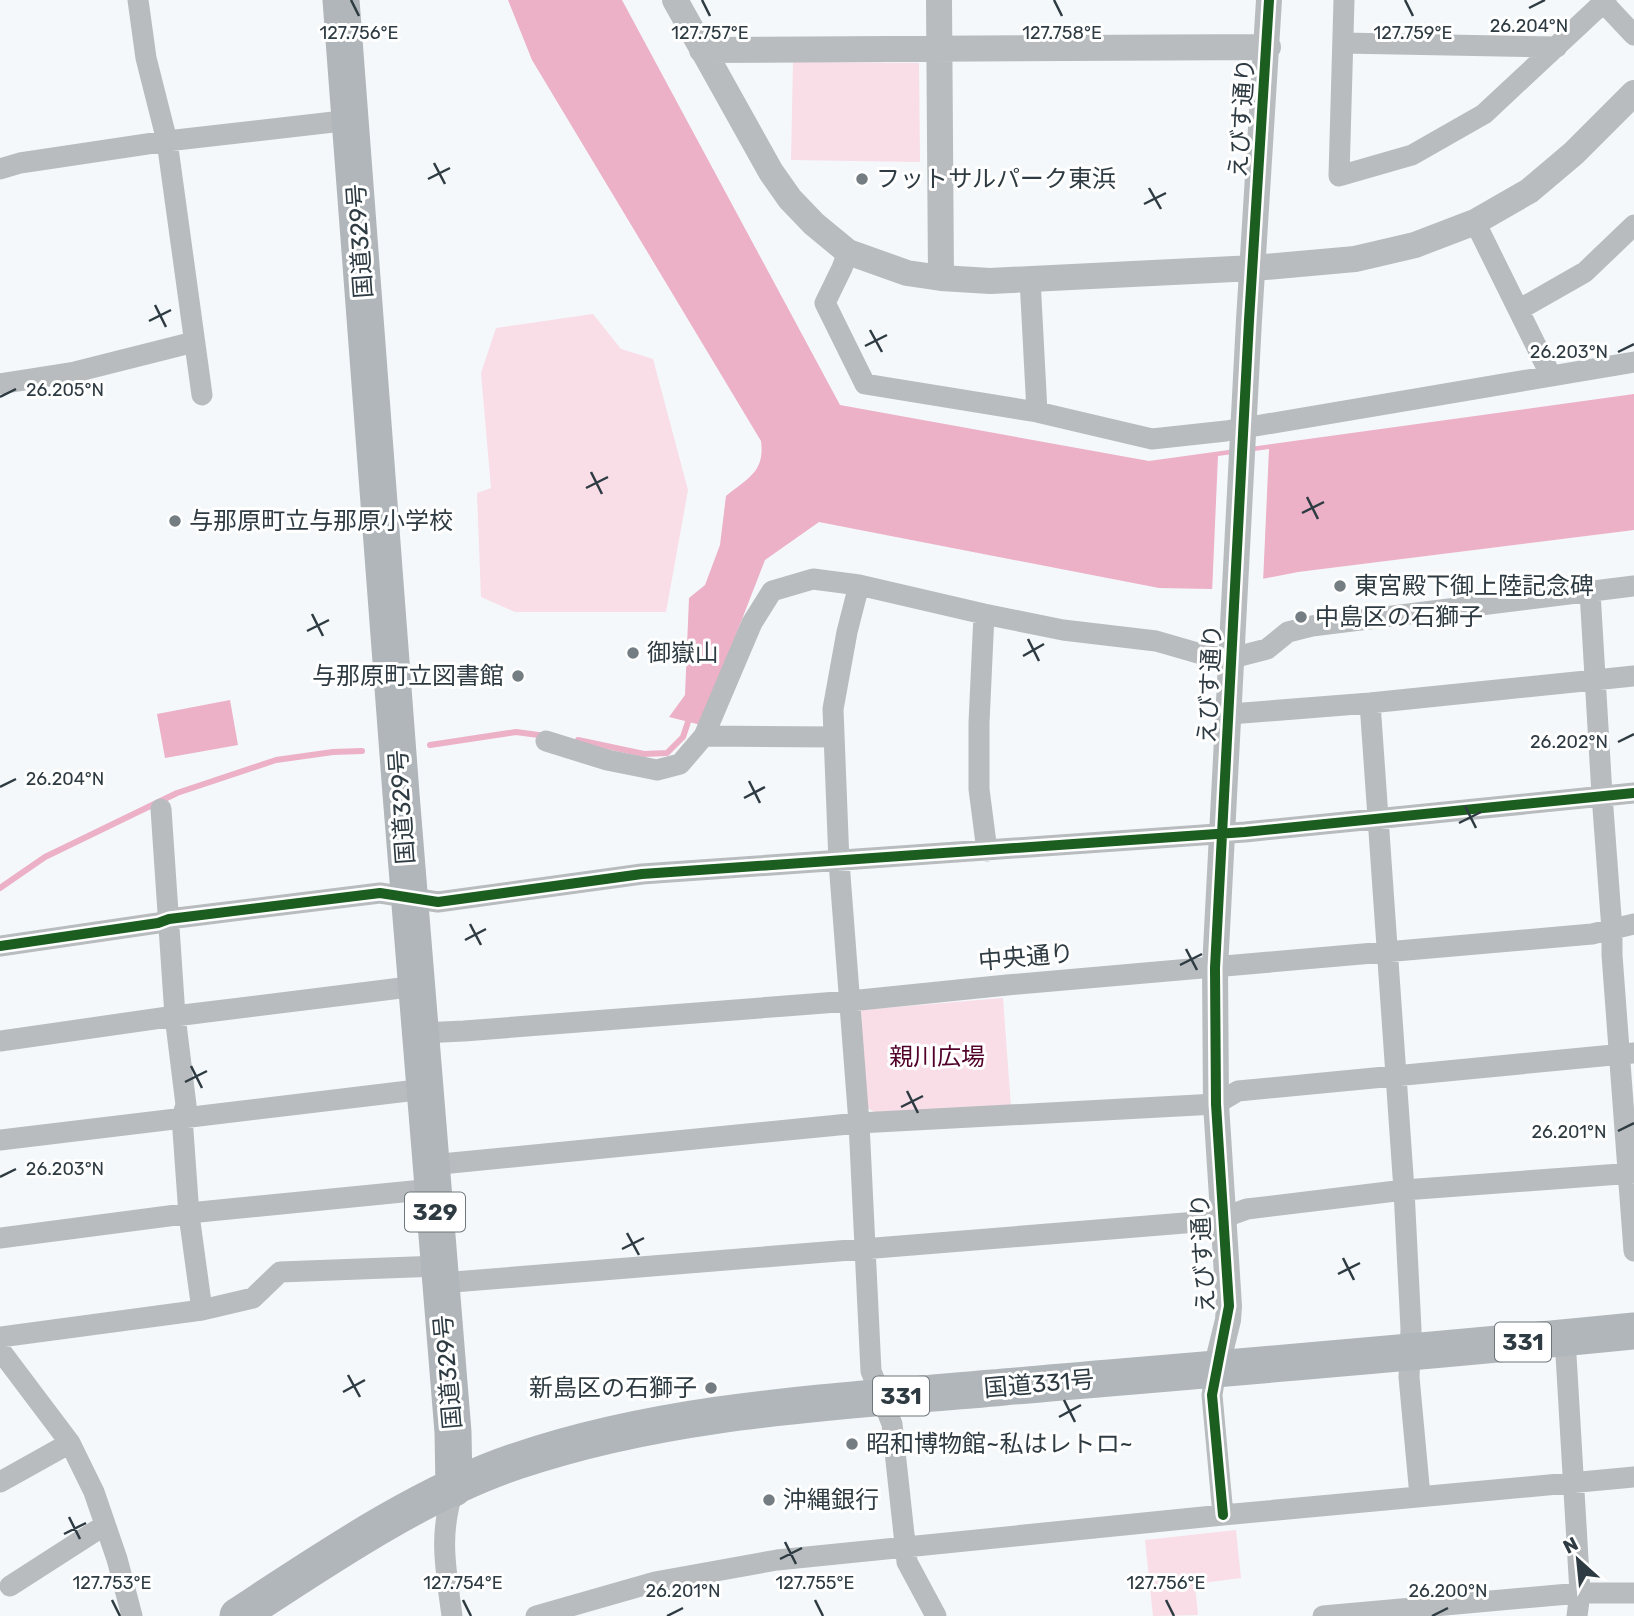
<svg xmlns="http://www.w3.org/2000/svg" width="1634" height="1616" font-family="Rubik,'Noto Sans JP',sans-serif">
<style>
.green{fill:#f9dde7}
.water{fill:#ecb0c7}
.pier{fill:#f4f8fa}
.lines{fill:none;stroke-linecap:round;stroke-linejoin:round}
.stream{stroke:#ecb0c7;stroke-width:6}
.minor{stroke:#b8bcbe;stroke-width:21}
.tertiary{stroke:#b8bcbe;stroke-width:26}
.trunk{stroke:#b0b6ba;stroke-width:37}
.cycleway-casing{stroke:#fff;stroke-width:15}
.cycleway{stroke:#1b5e20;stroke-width:10}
.ticks{fill:none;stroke:#2e3b42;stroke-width:2.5}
.poi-dot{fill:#737d82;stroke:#fff;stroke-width:2.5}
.labels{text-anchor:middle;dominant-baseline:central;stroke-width:6;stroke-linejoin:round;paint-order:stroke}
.shield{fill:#fff;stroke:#6d767b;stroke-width:2}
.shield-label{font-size:23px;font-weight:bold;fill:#2e3b42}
.street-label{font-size:24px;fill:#2e3b42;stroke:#fff}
.poi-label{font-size:24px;fill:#2e3b42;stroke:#fff;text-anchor:start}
.park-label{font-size:24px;fill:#51012a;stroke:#fff}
.ticks-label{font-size:18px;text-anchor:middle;fill:#2e3b42;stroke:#fff;stroke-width:6;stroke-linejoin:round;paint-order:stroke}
</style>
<rect width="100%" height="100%" fill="#f4f8fa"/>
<path class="green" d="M793 62 919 63 920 162 791 160Z
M593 314 621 349 653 359 688 490 666 612H515L481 597 477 493 491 488 481 373 496 328Z
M1003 998 1011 1107 879 1115 866 1107 861 1010Z
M1236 1530 1241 1578 1195 1584 1198 1615 1153 1616 1145 1540Z"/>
<path class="water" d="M508 0H622L840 405 1149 461 1634 394V530L1298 572 1211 589 1159 588 819 522 765 560 701 725 669 717 685 695 689 598 705 585 720 545 726 496C748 478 765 472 761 441L532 60Z
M230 700 238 745 165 758 157 714Z"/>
<path class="pier" d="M1269 449 1263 583 1212 593 1218 456Z"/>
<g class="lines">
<path class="stream" d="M578 740 644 754 667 753 683 737 688 722
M430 745 516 732 546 736
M0 888 45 857 177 793 276 760 333 752 362 751"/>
<path class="minor" d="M138 0 146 58 167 141 202 395
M1344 0 1339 176 1412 155 1484 114 1606 0
M1603 2 1634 35
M1343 43 1557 47
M0 169 20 163 167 141 351 120
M1475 222 1551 376
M848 252 842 268 825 303 865 384 1037 412 1152 439 1226 431 1634 362
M1030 279 1037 412
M1520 309 1585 272 1634 225
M0 384 75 372 194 342
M859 585 847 632 833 709 839 862 859 1123 871 1371 892 1424 907 1562 936 1616
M1590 592 1602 795 1612 930V955L1634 1251
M984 614 979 723V789L987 851
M1370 703 1404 1190 1411 1329 1409 1377 1420 1496
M1230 714 1370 703 1634 676
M704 736 834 737
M546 741 607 760 657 770 680 764 704 736 752 623 772 591 813 579 859 585 984 614 1063 630 1156 641 1208 656 1232 658 1267 649 1288 632 1312 626 1634 586
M161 809 175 1016 186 1105 182 1117 189 1215 202 1310
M0 946 158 923 169 919 380 893 438 902 642 874 1245 832 1634 793
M421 1033 464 1031 850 1001 1007 985 1592 934 1634 924
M0 1041 175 1016 417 986
M0 1140 425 1089
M431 1165 859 1123 1216 1104 1238 1091 1634 1053
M0 1238 199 1212 433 1189
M441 1283 1197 1222 1222 1218 1247 1209 1404 1190 1634 1173
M0 1337 202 1310 253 1298 280 1272 439 1266
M1565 1338 1580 1593 1577 1616
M0 1350 70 1443 94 1492 117 1559 132 1616
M1216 1369 1212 1395 1223 1515
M0 1482 70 1443
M10 1586 105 1525
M452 1616C446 1569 438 1535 454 1488
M536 1616 655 1582 777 1560 1223 1515 1634 1477
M1323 1616 1580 1593H1634"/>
<path class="tertiary" d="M675 0 771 172 790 199 814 224 848 252 907 273 941 278 990 281 1254 268 1355 259 1415 245 1475 222 1529 191 1574 153 1634 93
M939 0 941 278
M702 50 1268 47
M1216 1369 1228 1320 1229 1306 1216 1104 1215 968 1249 320 1269 0"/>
<path class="trunk" d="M341 0 401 794 453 1432 454 1488
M238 1616C322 1561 421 1493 517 1461 673 1408 841 1402 1004 1387 1214 1369 1424 1352 1634 1331"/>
<g class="cycleway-casing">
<path id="cycleway" d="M0 946 158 923 169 919 380 893 438 902 642 874 1245 832 1634 793
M1223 1515 1212 1395 1229 1306 1216 1104 1215 968 1249 320 1269 0"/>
</g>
<use href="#cycleway" class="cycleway"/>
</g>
<path class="ticks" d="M351 0 359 16M702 0 710 16M1054 0 1062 16M1405 0 1413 16M1529 8 1545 0M434 163 445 184M428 179 450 168M1149 188 1161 209M1144 204 1166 193M155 305 166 327M149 321 171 310M870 330 882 352M865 346 887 335M1618 352 1634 344M0 397 16 389M591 472 602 494M586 488 608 477M1307 497 1318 519M1302 513 1324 502M312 614 323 636M307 631 329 620M1028 639 1039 661M1023 656 1044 644M1618 742 1634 734M749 781 760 803M0 787 16 779M744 798 765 787M1465 806 1476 828M1459 823 1481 812M470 924 481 945M465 940 486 929M1186 949 1197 970M1180 965 1202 954M191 1066 202 1088M185 1082 207 1071M907 1091 918 1113M901 1107 923 1096M1618 1131 1634 1123M0 1177 16 1169M627 1233 639 1255M622 1249 644 1238M1343 1258 1354 1280M1338 1274 1360 1263M348 1375 360 1397M343 1392 365 1380M1064 1400 1075 1422M1059 1417 1081 1405M69 1517 80 1539M64 1534 86 1523M785 1542 796 1564M780 1559 802 1548M112 1600 120 1616M463 1600 471 1616M815 1600 823 1616M1166 1600 1174 1616M667 1616 683 1608M1432 1616 1448 1608"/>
<g class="poi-dot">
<circle cx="862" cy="179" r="7"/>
<circle cx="175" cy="521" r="7"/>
<circle cx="1340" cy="586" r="7"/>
<circle cx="1301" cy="617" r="7"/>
<circle cx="633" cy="653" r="7"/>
<circle cx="518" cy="676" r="7"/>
<circle cx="711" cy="1388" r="7"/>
<circle cx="852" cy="1444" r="7"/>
<circle cx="769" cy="1500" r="7"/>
</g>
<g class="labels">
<g class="shield">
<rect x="405" y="1192.5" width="60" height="39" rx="5"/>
<rect x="1495" y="1322.5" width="56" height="39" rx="5"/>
<rect x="873" y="1376.5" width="56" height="39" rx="5"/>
</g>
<g class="shield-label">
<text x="435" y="1212">329</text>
<text x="1523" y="1342">331</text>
<text x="901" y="1396">331</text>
</g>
<g class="street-label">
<text transform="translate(1242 118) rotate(-86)">えびす通り</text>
<text transform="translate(360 241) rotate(-94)">国道329号</text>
<text transform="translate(1210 684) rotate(-87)">えびす通り</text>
<text transform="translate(402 807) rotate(-94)">国道329号</text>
<text transform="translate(1026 957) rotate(-5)">中央通り</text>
<text transform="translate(1203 1253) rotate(-93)">えびす通り</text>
<text transform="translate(448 1372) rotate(-95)">国道329号</text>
<text transform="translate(1039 1384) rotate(-5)">国道331号</text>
</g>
<g class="poi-label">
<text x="876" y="179">フットサルパーク東浜</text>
<text x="189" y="521">与那原町立与那原小学校</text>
<text x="1354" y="586">東宮殿下御上陸記念碑</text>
<text x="1315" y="617">中島区の石獅子</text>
<text x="647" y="653">御嶽山</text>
<text x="504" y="676" text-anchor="end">与那原町立図書館</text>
<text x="697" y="1388" text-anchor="end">新島区の石獅子</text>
<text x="866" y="1444">昭和博物館~私はレトロ~</text>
<text x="783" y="1500">沖縄銀行</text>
</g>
<g class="park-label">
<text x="937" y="1057">親川広場</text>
</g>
</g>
<g class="ticks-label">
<text x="1529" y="32">26.204°N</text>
<text x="359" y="39">127.756°E</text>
<text x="710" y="39">127.757°E</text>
<text x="1062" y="39">127.758°E</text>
<text x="1413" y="39">127.759°E</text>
<text x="1569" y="358">26.203°N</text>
<text x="65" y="396">26.205°N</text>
<text x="1569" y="748">26.202°N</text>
<text x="65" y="785">26.204°N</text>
<text x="1569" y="1138">26.201°N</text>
<text x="65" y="1175">26.203°N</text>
<text x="112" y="1589">127.753°E</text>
<text x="463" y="1589">127.754°E</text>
<text x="815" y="1589">127.755°E</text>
<text x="1166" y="1589">127.756°E</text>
<text x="683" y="1597">26.201°N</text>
<text x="1448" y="1597">26.200°N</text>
</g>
<g transform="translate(1578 1560) rotate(333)" stroke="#ffffff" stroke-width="5" paint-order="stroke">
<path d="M0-5L12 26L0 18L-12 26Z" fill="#2e3b42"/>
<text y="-10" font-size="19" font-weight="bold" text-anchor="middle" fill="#2e3b42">N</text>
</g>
</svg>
